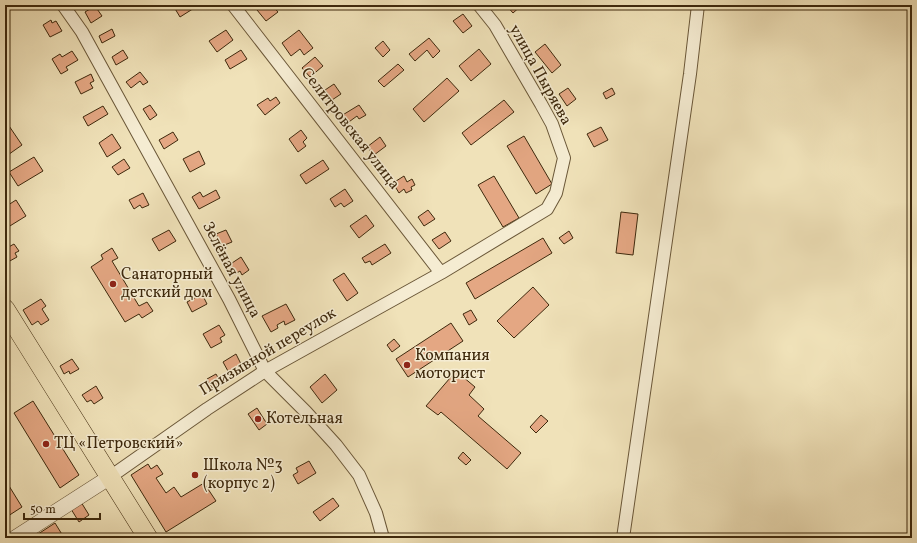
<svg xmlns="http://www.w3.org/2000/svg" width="917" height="543" font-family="Vollkorn,serif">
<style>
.building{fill:#e4a783;stroke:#3e290d}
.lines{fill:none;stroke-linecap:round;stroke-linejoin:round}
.minor-casing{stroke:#6a5738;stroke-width:14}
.tertiary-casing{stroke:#6a5738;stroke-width:16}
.primary-casing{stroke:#3e290d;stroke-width:20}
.minor{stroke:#f5ecd2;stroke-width:12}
.tertiary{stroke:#f5ecd2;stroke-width:15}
.primary{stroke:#f0e2b9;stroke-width:19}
.poi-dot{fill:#8f2418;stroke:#f5ecd2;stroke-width:1.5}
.labels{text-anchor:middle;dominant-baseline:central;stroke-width:3;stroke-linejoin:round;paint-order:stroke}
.street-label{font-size:16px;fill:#3e290d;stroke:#f5ecd2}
.poi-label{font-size:16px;fill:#3e290d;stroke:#f5ecd2;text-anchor:start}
</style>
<rect width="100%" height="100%" fill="#f0e2b9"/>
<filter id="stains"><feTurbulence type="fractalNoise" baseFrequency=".005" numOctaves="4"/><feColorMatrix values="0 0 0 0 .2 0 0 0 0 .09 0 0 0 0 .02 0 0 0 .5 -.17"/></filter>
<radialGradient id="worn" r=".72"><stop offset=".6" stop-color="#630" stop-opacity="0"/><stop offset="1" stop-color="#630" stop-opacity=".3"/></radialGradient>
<path class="building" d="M176 5H199L180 17 174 7Z
M264 5H272L278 12 266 21 257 10Z
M506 5H522L513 13Z
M95 6 102 16 91 23 85 12Z
M463 14 472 26 463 33 453 21Z
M51 20 52 23 56 21 62 31 50 37 43 25Z
M112 29 115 36 102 43 99 36Z
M226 30 233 40 217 52 209 41Z
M299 30 313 48 304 55 300 49 291 56 282 43Z
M429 38 440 51 433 58 427 50 415 61 409 54Z
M383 41 390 50 383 57 375 48Z
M545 44 561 65 552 73 535 52Z
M479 49 491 64 471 81 459 66Z
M123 50 128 58 116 65 112 57Z
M241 50 247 59 230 69 225 60Z
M72 51 78 60 66 67 68 70 61 74 52 59 60 54 62 57Z
M315 57 323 66 310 77 302 68Z
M398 64 404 70 384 87 378 81Z
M140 72 148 82 143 85 140 81 131 88 126 82Z
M91 74 94 81 90 83 93 88 81 94 75 82Z
M447 78 459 91 424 122 413 109Z
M334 84 341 94 332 100 325 90Z
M568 88 576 99 567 106 559 94Z
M612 88 615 94 606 99 603 93Z
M276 97 280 103 265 115 257 105 268 98 270 101Z
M504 100 514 112 471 145 462 133Z
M150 105 157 115 150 120 143 109Z
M359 105 366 115 359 119 357 116 346 124 341 116Z
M103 106 108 114 88 126 83 117Z
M5 120 22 145 5 157Z
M601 127 608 140 594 147 587 134Z
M301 130 307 138 303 142 306 146 298 152 289 139Z
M173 132 178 140 164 149 159 140Z
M112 134 121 148 107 157 99 143Z
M524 136 552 184 536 194 507 146Z
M380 137 386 146 374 155 367 147Z
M199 151 205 164 190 172 183 159Z
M34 157 43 171 18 186 9 172Z
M124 159 130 168 118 175 112 167Z
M323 160 329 169 306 184 300 175Z
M404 176 407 182 412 179 415 185 411 187 412 190 406 193 404 189 399 193 393 183Z
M494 176 519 218 503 227 478 185Z
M345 189 353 201 344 207 341 203 335 207 330 199Z
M216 190 220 198 199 209 192 197 200 192 203 197Z
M143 193 149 205 142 208 140 205 134 209 129 200Z
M16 200 26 216 5 229V207Z
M428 210 435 219 424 226 418 217Z
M621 212 638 214 633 255 616 253Z
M366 215 374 226 359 238 350 226Z
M169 230 176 241 159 251 152 239Z
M226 230 232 242 222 246 216 234Z
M569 231 573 238 564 244 559 238Z
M445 232 451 241 439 249 432 240Z
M543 238 552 253 475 299 466 283Z
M14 244 19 251 15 253 17 257 8 262 6 259H5V249Z
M385 244 391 253 372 265 370 261 365 263 362 258Z
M112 248 118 258 112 261 139 306 147 302 153 311 142 318 139 314 125 322 91 267 103 259 101 255Z
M241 257 249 270 242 275 240 271 235 274 229 265Z
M344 273 358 293 347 301 333 280Z
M533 287 549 305 514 338 497 321Z
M202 294 207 304 192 312 187 302Z
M41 299 46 306 42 309 49 320 41 325 38 321 32 325 23 310Z
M286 304 295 320 285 325 284 321 277 325 278 328 271 332 262 316Z
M471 310 477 320 469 325 463 314Z
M451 323 463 341 408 377 396 359Z
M219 325 225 335 220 338 222 342 211 348 203 334Z
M394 339 400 346 392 352 387 345Z
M236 354 242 366 229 373 223 362Z
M72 359 79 369 70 374 69 371 64 374 60 366Z
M456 371 475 387 469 395 484 409 478 416 521 453 507 469 441 412 438 415 426 406Z
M216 374 221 383 212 388 207 379Z
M325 374 337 390 322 403 310 387Z
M96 386 103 398 94 404 91 400 87 402 82 395Z
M33 401 79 475 60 488 14 413Z
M257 408 267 424 259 430 248 414Z
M541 415 548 421 536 433 530 427Z
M463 452 471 460 466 465 458 458Z
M309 461 316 473 298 484 293 475 298 472 296 468Z
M148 464 151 469 157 465 163 474 156 478 166 493 174 487 181 497 204 483 216 501 166 532 131 475Z
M5 481H6L22 507 5 518Z
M333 498 339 506 320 521 313 512Z
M81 502 89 515 79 522 71 509Z
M55 523 63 536 60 538H32Z"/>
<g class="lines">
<g class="minor-casing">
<path id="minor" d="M63 5 82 32 229 299 265 371 306 412 336 445 359 475 376 513 383 538
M233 5 441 273
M110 477 207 409 265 371 441 273 547 209 556 193 564 158 552 124 541 104 495 25 479 5
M623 538 690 74 698 5"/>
</g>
<g class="tertiary-casing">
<path id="tertiary" d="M15 538 110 477"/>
</g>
<g class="primary-casing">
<path id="primary" d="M5 309 148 538"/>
</g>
<use href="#minor" class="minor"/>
<use href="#tertiary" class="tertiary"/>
<use href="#primary" class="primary"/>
</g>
<g class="poi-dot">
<circle cx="113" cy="284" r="4"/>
<circle cx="407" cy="365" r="4"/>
<circle cx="258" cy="419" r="4"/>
<circle cx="46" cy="444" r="4"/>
<circle cx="195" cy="475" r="4"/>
</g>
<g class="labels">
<g class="street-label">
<text transform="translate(540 75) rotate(61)">улица Пыряева</text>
<text transform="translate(350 129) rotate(52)">Селитровская улица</text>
<text transform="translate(231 270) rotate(62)">Зелёная улица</text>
<text transform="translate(268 352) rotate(-31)">Призывной переулок</text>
</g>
<g class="poi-label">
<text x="121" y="275">Санаторный<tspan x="121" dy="18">детский дом</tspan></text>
<text x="415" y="356">Компания<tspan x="415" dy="18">моторист</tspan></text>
<text x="266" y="419">Котельная</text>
<text x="54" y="444">ТЦ «Петровский»</text>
<text x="203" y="466">Школа №3<tspan x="203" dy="18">(корпус 2)</tspan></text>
</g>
</g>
<rect width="917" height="543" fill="none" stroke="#f0e2b9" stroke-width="20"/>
<rect x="6" y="6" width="905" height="531" fill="none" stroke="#3e290d" stroke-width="2"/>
<rect x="10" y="10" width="897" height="523" fill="none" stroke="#3e290d"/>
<path d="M24 513v6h76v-6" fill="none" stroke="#3e290d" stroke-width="2"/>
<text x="30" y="513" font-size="12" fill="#3e290d" stroke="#f5ecd2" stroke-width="3" paint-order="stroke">50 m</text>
<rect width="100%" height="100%" filter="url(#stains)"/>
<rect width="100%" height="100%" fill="url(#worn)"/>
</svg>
